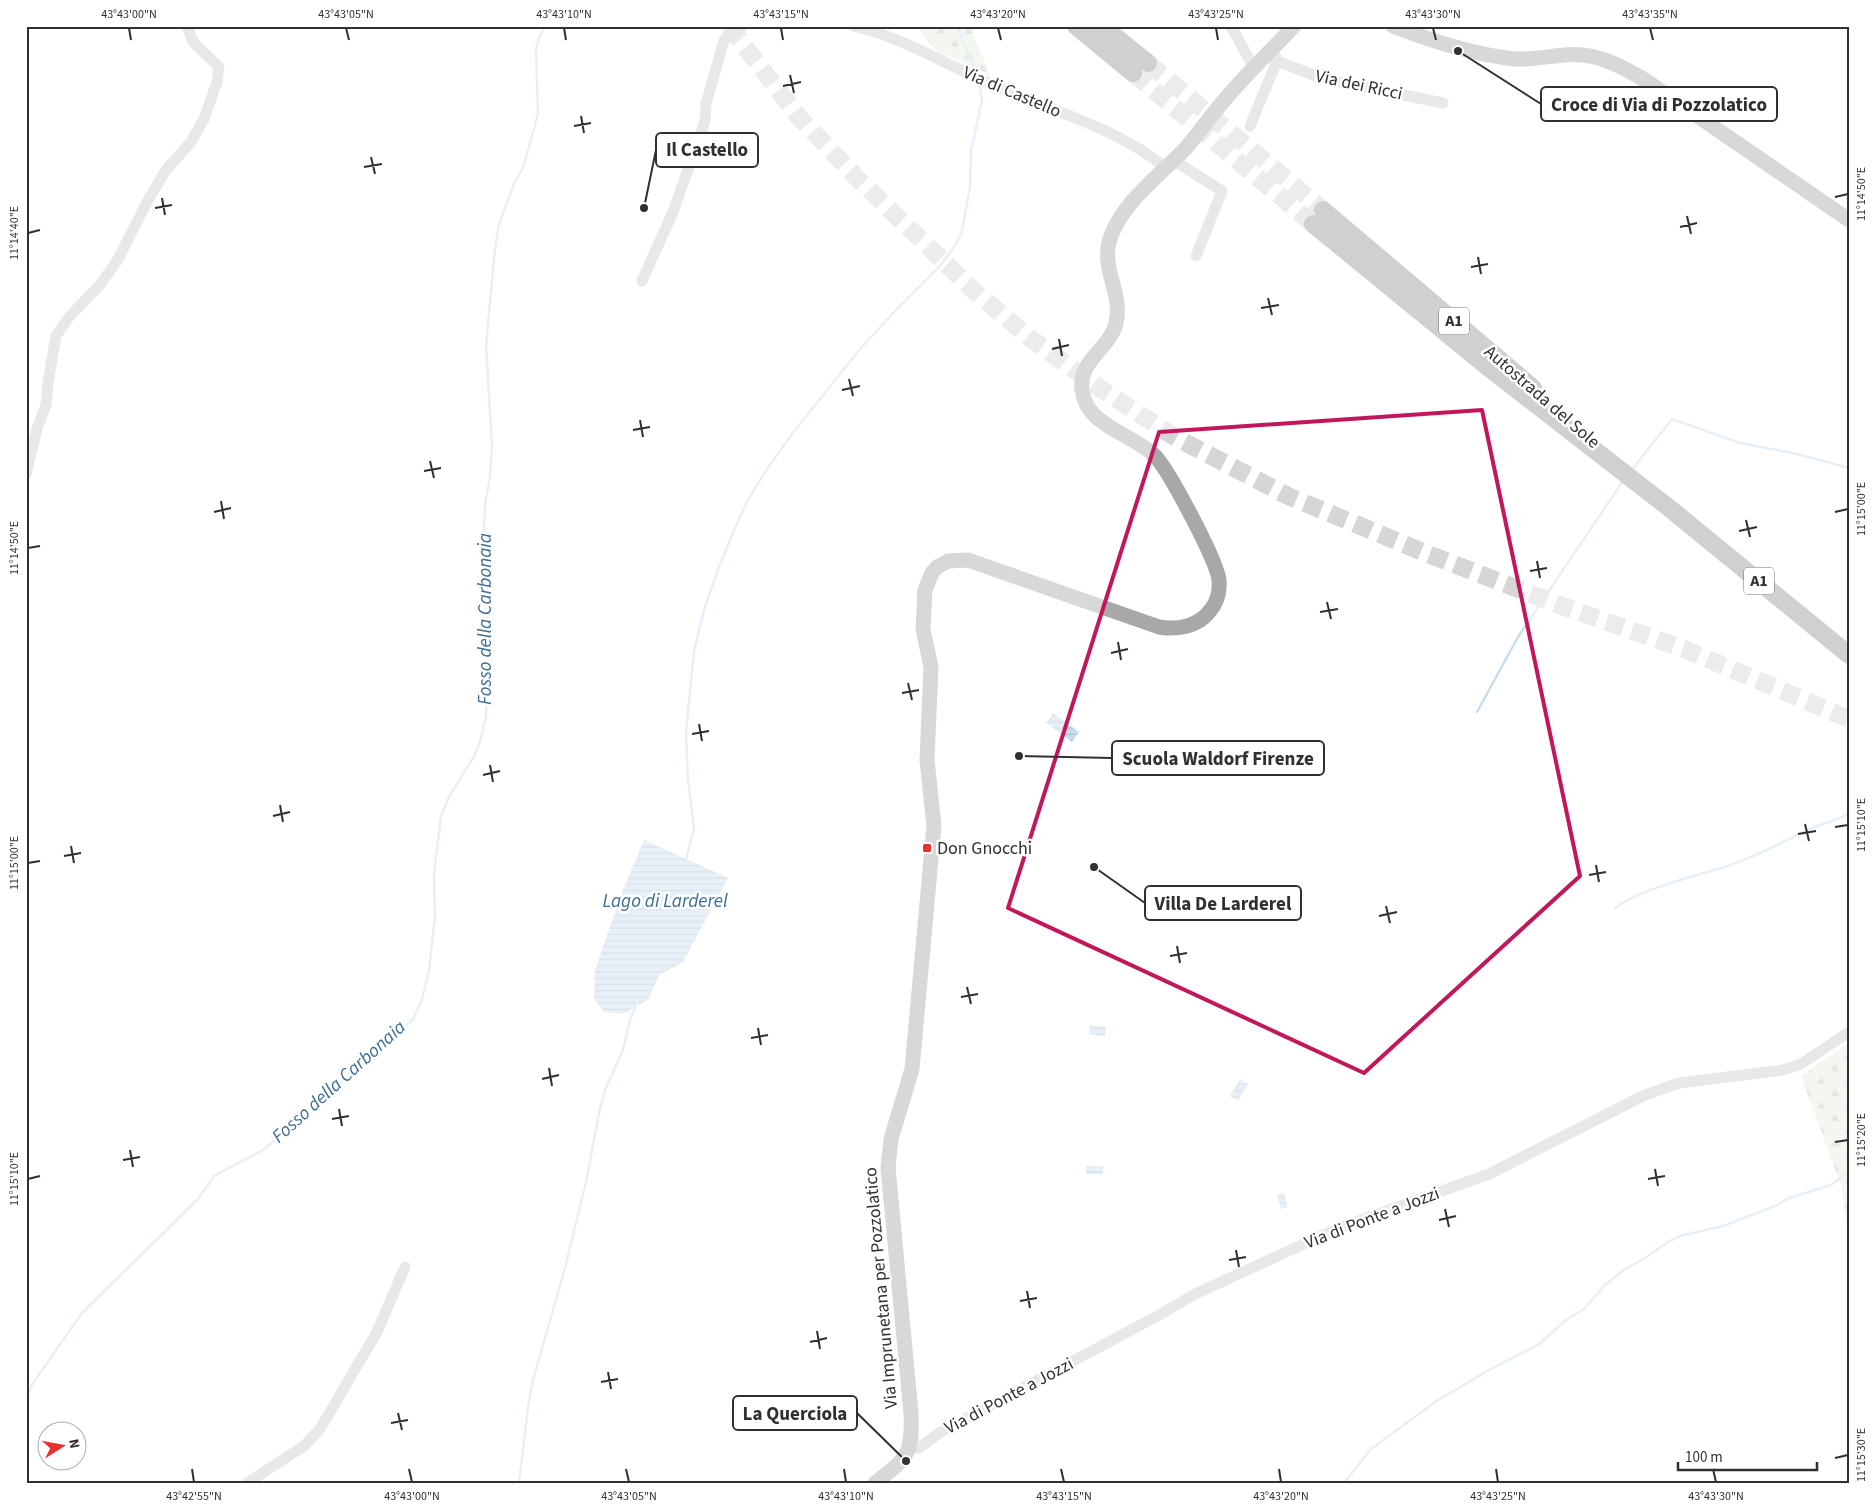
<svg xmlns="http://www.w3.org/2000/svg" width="1875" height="1509" font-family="'Source Sans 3',sans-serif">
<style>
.forest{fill:url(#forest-firs)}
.water{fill:url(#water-rules)}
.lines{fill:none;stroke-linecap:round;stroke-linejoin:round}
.stream{stroke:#cadded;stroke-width:2.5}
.highway-tunnel{stroke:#d6d6d6;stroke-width:18;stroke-dasharray:18 9;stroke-linecap:butt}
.minor{stroke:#cdcdcd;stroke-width:11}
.major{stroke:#a8a8a8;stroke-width:15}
.highway{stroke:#979797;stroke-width:18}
.marked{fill:none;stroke:#c2185b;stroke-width:4;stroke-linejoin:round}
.ticks{fill:none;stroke:#303030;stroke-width:2}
.poi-dot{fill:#e83031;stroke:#fff;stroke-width:2}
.labels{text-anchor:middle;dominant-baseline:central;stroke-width:5;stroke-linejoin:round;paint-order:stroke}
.shield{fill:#fff;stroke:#6e6e6e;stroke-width:1}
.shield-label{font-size:16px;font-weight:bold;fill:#303030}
.street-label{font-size:18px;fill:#303030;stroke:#fff}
.poi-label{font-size:18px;fill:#303030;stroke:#fff;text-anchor:start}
.water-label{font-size:19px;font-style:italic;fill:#3c6c94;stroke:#fff}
.leader{fill:none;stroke:#303030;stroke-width:2}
.callout-dot{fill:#303030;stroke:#fff;stroke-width:2}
.callout{fill:#fff;stroke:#303030;stroke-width:2}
.callout-label{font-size:19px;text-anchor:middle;font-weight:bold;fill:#303030}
.neatline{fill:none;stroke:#303030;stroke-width:2}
.ticks-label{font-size:12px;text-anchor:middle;fill:#303030}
</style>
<defs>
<pattern id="forest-firs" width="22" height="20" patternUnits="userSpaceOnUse" patternTransform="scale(1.25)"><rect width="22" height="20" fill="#e5edde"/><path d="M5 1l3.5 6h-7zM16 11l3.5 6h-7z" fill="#c5ccbf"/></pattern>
<pattern id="water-rules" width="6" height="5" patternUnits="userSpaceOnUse" patternTransform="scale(1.25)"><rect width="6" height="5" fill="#cadded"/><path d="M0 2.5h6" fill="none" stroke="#aebecc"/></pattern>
</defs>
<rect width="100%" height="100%" fill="#fff"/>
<path class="forest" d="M918 26H970L990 75 935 50 919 30Z
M1849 1043V1227H1847L1841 1186 1801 1076Z"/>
<path class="water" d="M1053 713 1079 732 1072 742 1046 723Z
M644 840 728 878 683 962 659 975 648 1000 622 1014 605 1012 594 999 595 970 621 895Z
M1090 1025 1106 1027 1105 1036 1089 1034Z
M1240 1079 1248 1084 1238 1101 1230 1096Z
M1086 1166H1103V1174H1086Z
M1284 1193 1288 1207 1281 1209 1277 1195Z"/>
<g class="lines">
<path class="stream" d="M957 26 976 73
M1631 471 1672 419 1740 443 1793 453 1849 468
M1477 712 1518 637 1623 481
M686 859 694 829 688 779 686 733 694 651 704 610 719 567 735 528 748 500 767 469 792 434 860 349 897 309 939 267 952 250 961 235 970 187 971 151 982 100 979 83
M1615 908C1637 891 1687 878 1715 870 1745 861 1774 847 1803 832 1817 825 1835 822 1849 813
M26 1401 31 1386 82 1313 198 1199 214 1176 263 1150 392 1040 413 1019 422 999 429 971 431 951 435 918 434 873 441 816 450 795 473 758 479 745 486 717 488 652 486 629 487 565 484 529 485 504 490 477 492 445 486 346 495 248 499 224 514 184 523 168 538 114 536 48 539 38 545 26
M518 1483 520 1475 528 1407 533 1380 565 1268 586 1182 599 1113 605 1090 623 1050 630 1020 637 1003
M1344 1483 1371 1449 1438 1400 1489 1370 1538 1345 1566 1320 1584 1309 1605 1285 1625 1269 1642 1260 1668 1242 1680 1236 1723 1226 1775 1206 1789 1198 1831 1185 1843 1176 1849 1174"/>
<path class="highway-tunnel" d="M729 26 798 116 857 178 973 290 1030 338 1098 387 1173 436 1288 496 1423 552 1565 607 1684 649 1849 719
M1148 63 1323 210
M1133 73 1313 224"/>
<path class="minor" d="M854 26C905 38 950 67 998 87 1054 112 1117 128 1165 167
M1231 26 1254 68
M1277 61 1324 79 1443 103
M1250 126 1277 61 1275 55
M1173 160 1222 191 1196 256
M642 281 673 212 705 121 706 104 724 40 743 26
M26 474 37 429 46 405 48 383 56 336 69 317 99 286 117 261 148 200 166 170 191 142 204 119 217 82 219 67 193 42 187 26
M910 1448H919L939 1433 1161 1314 1193 1295 1334 1230 1489 1174 1645 1095 1679 1083 1783 1070 1801 1064 1849 1032
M247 1483 304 1446 320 1429 377 1332 405 1267"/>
<path class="major" d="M1393 26C1429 40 1477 55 1515 59 1532 60 1549 56 1565 55 1596 52 1622 66 1648 82L1849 220
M875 1483C907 1458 913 1455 911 1413L888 1168 891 1139 912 1069 934 826 927 760 931 667 923 629 925 590 932 573 937 567 948 561 968 560 1159 627C1177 630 1197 627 1209 612 1217 603 1220 591 1219 580 1217 561 1168 468 1154 455 1131 433 1086 426 1082 390 1078 360 1110 349 1116 323 1123 295 1102 271 1109 242 1119 205 1160 175 1185 149 1198 134 1209 118 1222 103 1244 76 1270 52 1294 26"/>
<path class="highway" d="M1076 26 1133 73
M1102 26 1148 63
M1323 210 1533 388
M1313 224 1489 368 1668 507 1849 655"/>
</g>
<path d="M0 0H1875V1509H0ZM1482 410 1580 876 1364 1073 1008 908 1159 432Z" fill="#fff" fill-opacity=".55" fill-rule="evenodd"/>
<path class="marked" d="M1482 410 1580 876 1364 1073 1008 908 1159 432Z"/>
<path class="ticks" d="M129 28 131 40M346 28 349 40M564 28 566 40M781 28 783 40M998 28 1001 40M1216 28 1218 40M1433 28 1436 40M1650 28 1653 40M790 75 794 93M783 86 801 82M581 116 584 133M574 126 591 123M371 157 375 174M364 167 382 164M1835 197 1848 194M162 198 165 215M155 208 172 205M1687 216 1691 234M1680 227 1697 223M28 233 40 230M1478 257 1481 274M1471 267 1488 264M1268 298 1272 315M1261 308 1279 305M1059 339 1062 356M1052 349 1069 345M849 379 853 396M842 390 860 386M640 420 643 437M633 430 650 427M430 461 434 478M424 471 441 468M221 501 224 519M214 512 231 508M1835 512 1848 509M1746 520 1750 537M1739 531 1757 527M28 548 40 546M1537 561 1540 578M1530 571 1547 568M1327 602 1331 619M1320 612 1338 609M1118 642 1121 660M1111 653 1128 649M908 683 912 700M902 693 919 690M699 724 702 741M692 734 709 731M490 765 493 782M483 775 500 771M280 805 283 822M273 816 290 812M1805 824 1809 841M1835 827 1848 825M1798 834 1816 831M71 846 74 863M64 856 81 853M28 863 40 861M1596 865 1599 882M1589 875 1606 872M1386 906 1390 923M1379 916 1397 912M1177 946 1180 963M1170 956 1187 953M967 987 971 1004M961 997 978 994M758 1028 761 1045M751 1038 768 1035M549 1068 552 1086M542 1079 559 1075M339 1109 342 1126M332 1119 349 1116M1835 1142 1848 1140M130 1150 133 1167M123 1160 140 1157M1655 1169 1658 1186M28 1179 40 1176M1648 1179 1665 1176M1445 1209 1449 1227M1439 1220 1456 1216M1236 1250 1239 1267M1229 1260 1246 1257M1027 1291 1030 1308M1020 1301 1037 1298M817 1331 820 1349M810 1342 827 1338M608 1372 611 1389M601 1382 618 1379M398 1413 402 1430M391 1423 408 1420M1835 1458 1848 1455M192 1469 194 1482M409 1469 412 1482M626 1469 629 1482M844 1469 846 1482M1061 1469 1064 1482M1279 1469 1281 1482M1496 1469 1498 1482M1713 1469 1716 1482"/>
<rect class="poi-dot" x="922" y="843" width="10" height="10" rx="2.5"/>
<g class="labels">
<g class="shield">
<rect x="1439" y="307.5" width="30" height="27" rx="4"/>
<rect x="1744" y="567.5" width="30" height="27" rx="4"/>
</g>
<g class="shield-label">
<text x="1454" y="321">A1</text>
<text x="1759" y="581">A1</text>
</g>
<g class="street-label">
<text transform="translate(1359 85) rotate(12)">Via dei Ricci</text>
<text transform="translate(1012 92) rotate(23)">Via di Castello</text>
<text transform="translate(1542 397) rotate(41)">Autostrada del Sole</text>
<text transform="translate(1372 1218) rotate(-21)">Via di Ponte a Jozzi</text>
<text transform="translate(881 1288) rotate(-95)">Via Imprunetana per Pozzolatico</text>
<text transform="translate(1009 1396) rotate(-28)">Via di Ponte a Jozzi</text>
</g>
<g class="poi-label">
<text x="937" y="848">Don Gnocchi</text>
</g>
<g class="water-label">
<text transform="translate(485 619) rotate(-90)">Fosso della Carbonaia</text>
<text x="665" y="901">Lago di Larderel</text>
<text transform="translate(339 1082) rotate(-42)">Fosso della Carbonaia</text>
</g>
</g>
<path class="leader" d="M1458 51L1541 104M644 208L656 150M1019 756L1112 758M1094 867L1145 903M906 1461L857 1413"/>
<g class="callout-dot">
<circle cx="1458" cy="51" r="5"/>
<circle cx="644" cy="208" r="5"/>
<circle cx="1019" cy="756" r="5"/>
<circle cx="1094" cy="867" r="5"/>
<circle cx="906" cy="1461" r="5"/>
</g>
<g class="callout">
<rect x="1541" y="87" width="236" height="34" rx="5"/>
<rect x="656" y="133" width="102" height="34" rx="5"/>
<rect x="1112" y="741" width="212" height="34" rx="5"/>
<rect x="1145" y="886" width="156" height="34" rx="5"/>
<rect x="733" y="1396" width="124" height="34" rx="5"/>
</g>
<g class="callout-label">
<text x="1659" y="111">Croce di Via di Pozzolatico</text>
<text x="707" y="156">Il Castello</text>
<text x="1218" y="765">Scuola Waldorf Firenze</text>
<text x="1223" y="910">Villa De Larderel</text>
<text x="795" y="1420">La Querciola</text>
</g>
<rect width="1875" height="1509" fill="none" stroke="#ffffff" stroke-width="55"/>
<g transform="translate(62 1446) rotate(79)"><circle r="24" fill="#ffffff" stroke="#acacac"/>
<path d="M0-4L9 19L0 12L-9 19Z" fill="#e83031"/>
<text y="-8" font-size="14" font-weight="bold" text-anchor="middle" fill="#303030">N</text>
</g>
<path d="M1678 1462v8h139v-8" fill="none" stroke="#303030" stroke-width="2.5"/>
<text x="1685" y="1462" font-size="15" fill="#303030" stroke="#ffffff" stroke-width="4" paint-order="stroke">100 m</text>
<rect x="28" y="28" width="1820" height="1454" class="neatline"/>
<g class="ticks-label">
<text x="129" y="18">43°43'00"N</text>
<text x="346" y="18">43°43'05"N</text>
<text x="564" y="18">43°43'10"N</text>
<text x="781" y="18">43°43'15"N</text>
<text x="998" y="18">43°43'20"N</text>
<text x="1216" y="18">43°43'25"N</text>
<text x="1433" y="18">43°43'30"N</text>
<text x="1650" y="18">43°43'35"N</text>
<text transform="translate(1861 194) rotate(-90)" y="4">11°14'50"E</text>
<text transform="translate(14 233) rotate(-90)" y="4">11°14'40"E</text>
<text transform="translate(1861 509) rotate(-90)" y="4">11°15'00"E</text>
<text transform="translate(14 548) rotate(-90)" y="4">11°14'50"E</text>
<text transform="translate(1861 825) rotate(-90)" y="4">11°15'10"E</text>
<text transform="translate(14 863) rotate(-90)" y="4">11°15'00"E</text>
<text transform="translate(1861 1140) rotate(-90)" y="4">11°15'20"E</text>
<text transform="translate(14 1179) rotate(-90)" y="4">11°15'10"E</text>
<text transform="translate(1861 1455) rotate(-90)" y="4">11°15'30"E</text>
<text x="194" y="1500">43°42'55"N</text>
<text x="412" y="1500">43°43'00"N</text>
<text x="629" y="1500">43°43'05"N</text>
<text x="846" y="1500">43°43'10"N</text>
<text x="1064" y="1500">43°43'15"N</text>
<text x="1281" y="1500">43°43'20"N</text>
<text x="1498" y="1500">43°43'25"N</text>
<text x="1716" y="1500">43°43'30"N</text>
</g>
</svg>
